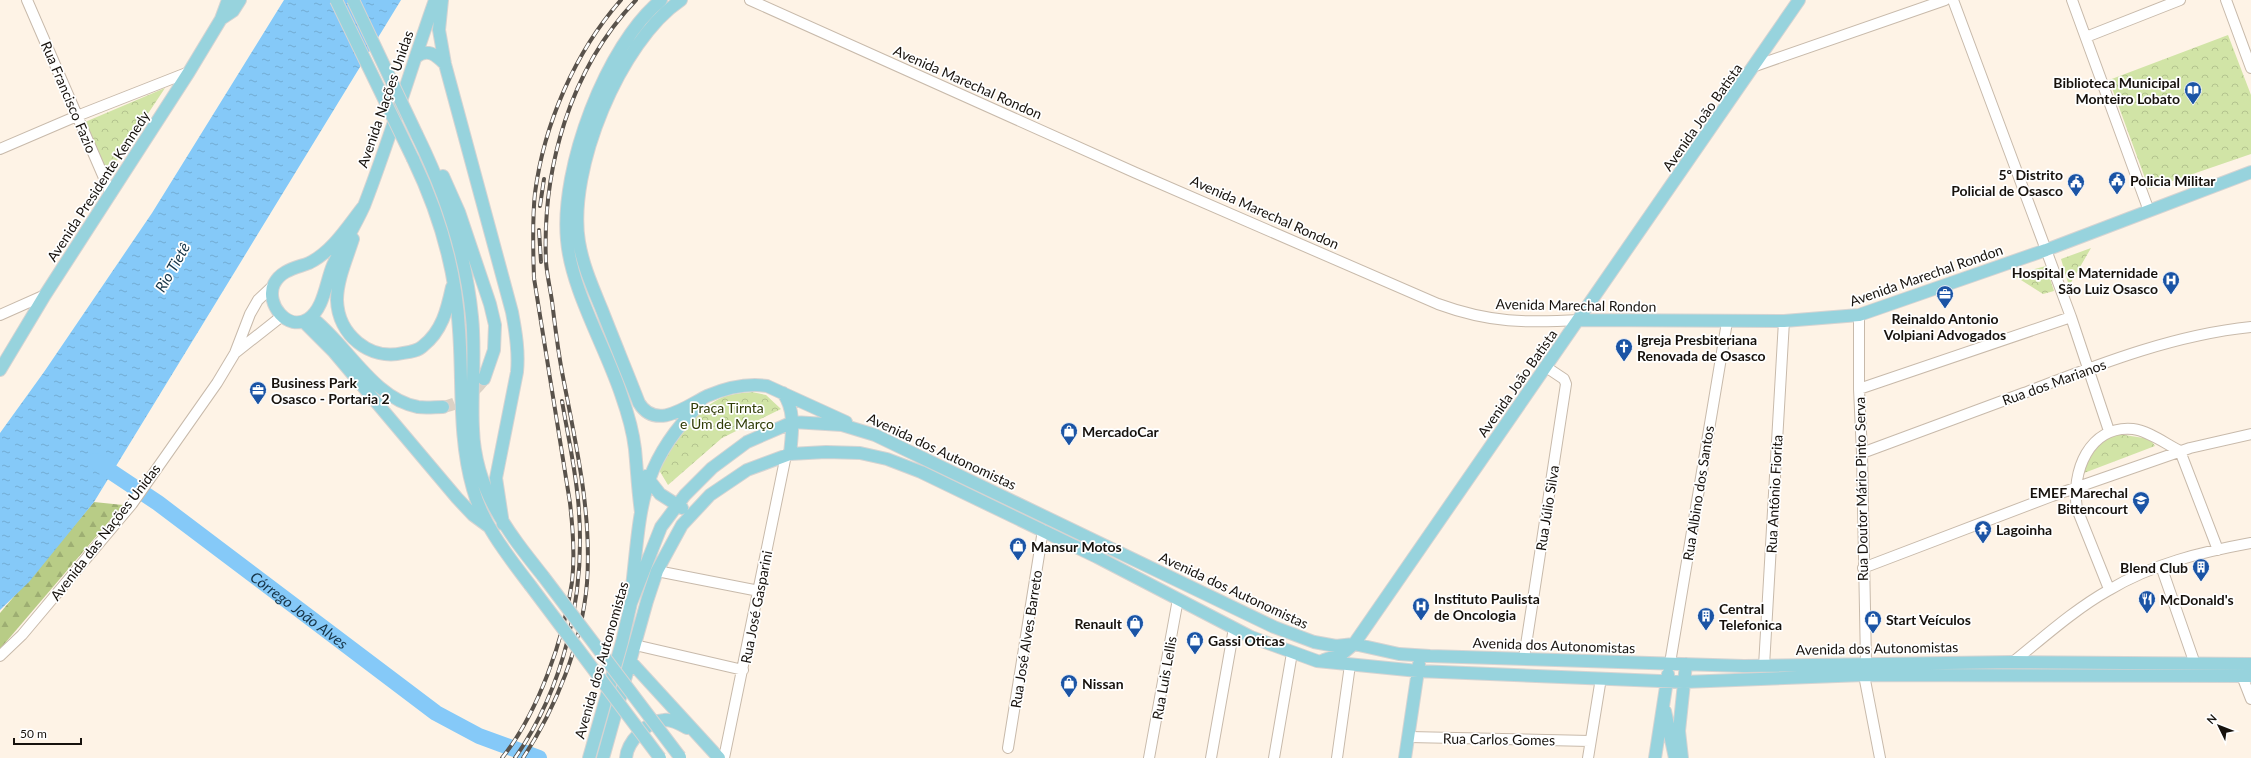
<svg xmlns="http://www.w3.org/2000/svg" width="2251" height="758" font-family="Lato,sans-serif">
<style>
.forest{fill:url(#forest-firs)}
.park{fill:url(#park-crowns)}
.water{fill:url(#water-ripples)}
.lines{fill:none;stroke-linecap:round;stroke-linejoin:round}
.river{stroke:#85c9f8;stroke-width:16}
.major-tunnel{stroke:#dbd1c5;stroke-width:12;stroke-dasharray:12 6;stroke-linecap:butt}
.minor-casing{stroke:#c8baab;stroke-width:12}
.major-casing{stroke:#d5d4d3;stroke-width:14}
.minor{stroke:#fff;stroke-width:10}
.major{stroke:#97d3dd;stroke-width:12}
.rail-casing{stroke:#59524b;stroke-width:4}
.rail{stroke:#fff;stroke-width:2.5;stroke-dasharray:8;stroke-linecap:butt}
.major-bridge-casing{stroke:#d5d4d3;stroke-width:14;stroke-linecap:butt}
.major-bridge{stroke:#97d3dd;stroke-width:12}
.labels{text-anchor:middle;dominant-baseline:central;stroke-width:3.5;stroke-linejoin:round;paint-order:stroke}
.street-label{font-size:14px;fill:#17120d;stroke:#fff}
.poi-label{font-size:14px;font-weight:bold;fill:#17120d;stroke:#fff;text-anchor:start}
.park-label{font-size:14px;fill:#2f3b05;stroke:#fff}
.water-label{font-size:15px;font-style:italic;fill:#163447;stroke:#fff}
</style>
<defs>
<pattern id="forest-firs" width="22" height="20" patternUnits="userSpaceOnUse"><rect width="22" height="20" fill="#b8cc86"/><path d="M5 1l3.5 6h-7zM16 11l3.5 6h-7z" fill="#9dae72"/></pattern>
<pattern id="park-crowns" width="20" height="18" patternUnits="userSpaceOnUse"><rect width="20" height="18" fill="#d1e4a6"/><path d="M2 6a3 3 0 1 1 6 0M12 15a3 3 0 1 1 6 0" fill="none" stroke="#b3c38e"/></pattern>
<pattern id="water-ripples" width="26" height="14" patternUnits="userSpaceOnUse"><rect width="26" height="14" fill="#85c9f8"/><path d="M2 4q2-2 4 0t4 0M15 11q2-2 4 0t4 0" fill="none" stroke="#72acd3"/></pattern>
</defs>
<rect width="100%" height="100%" fill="#fef3e6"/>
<path class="forest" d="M94 502 123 505 0 649V613Z"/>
<path class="park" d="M2228 35 2251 95V154L2149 189 2109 80Z
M165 88 114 165 109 171 106 170 85 122Z
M2091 248 2069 286 2061 259Z
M2046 266 2054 291 2043 294 2013 275Z
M752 392 766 395 781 409 722 438 668 485 659 470C665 445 695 411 719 399 728 394 742 393 752 392Z
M2118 434 2150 439 2155 446 2084 473C2089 449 2096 443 2118 434Z"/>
<path class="water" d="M284 0H401L94 502 29 582 0 610V433L44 372 152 213Z"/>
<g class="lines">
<path class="river" id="s1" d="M95 461 158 503 436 713 479 736 539 758"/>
<path class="major-tunnel" d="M443 407C460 404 474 393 484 379"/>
<g class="minor-casing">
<path id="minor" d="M27 0 111 194
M750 0 1136 173 1438 304C1490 323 1526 323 1580 320
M1953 0 2071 317 2109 431
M2072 0 2149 211
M2226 0 2251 68
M2086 37 2180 0
M1755 66 1945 0
M0 149 77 116 189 72
M0 315 45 295
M1859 315V389L1862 453 1866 662
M235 353 282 316
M1859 389 2071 317
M1862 453C1916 433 1970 413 2024 393 2097 365 2172 335 2251 327
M2161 566 2195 664
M1863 568 2052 496 2190 448 2251 434
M657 571 759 591
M2109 589 2077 509C2071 472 2089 425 2133 429 2149 431 2166 444 2180 451L2218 550
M635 645 743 670
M0 656 22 635 132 504 217 383 235 353 250 314 258 300 274 285
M1524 658 1566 384 1564 379 1546 367
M2013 662C2044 637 2075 609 2109 590 2152 564 2202 552 2251 543
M1670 663 1727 322
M1764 666 1784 321
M1864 675 1880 758
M2242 676 2251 699
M1409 737 1590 741
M1008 748 1043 530
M724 758 786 455
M1149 758 1178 599
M1211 758 1234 628
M1274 758 1292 653
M1337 758 1350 665
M1588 758 1601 678"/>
</g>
<g class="major-casing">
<path id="major" d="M442 0 439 30 445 64 512 312C516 333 519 352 517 372L496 478 503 524
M681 0C620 41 567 170 579 242 583 266 593 288 602 310 614 341 627 372 639 403 656 431 687 406 707 396 726 388 747 383 767 386L846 422
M221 19 233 11 240 0
M415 58C427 47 436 55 445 64
M417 135C445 192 466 254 472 317 476 353 471 393 473 429 475 490 507 531 543 576
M413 159C439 213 456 270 459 330 463 383 458 437 473 489 483 525 508 556 530 585
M443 176 459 212 490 304 495 325 494 350 484 379
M363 207C348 226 332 252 309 263 296 268 281 270 274 284 265 304 288 332 308 319 324 309 326 281 333 265 343 245 355 226 364 206 390 139 411 68 435 0
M353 239C347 258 337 280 337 300 338 335 370 361 403 353 410 352 418 351 423 346 442 331 447 310 452 287
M311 317C346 343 373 399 418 407 426 408 435 407 443 407
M1580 320 1784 321 1859 315 2046 250 2251 172
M304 322 333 351 457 498 473 515 488 526
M0 370 45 295 189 72 221 19 228 0
M783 393C796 411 792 433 790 454
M646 476 660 494 682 508
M641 512C638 491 637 470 635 449 633 431 627 411 621 394 605 346 571 289 567 240 560 169 606 45 661 0
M632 587C641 508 639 464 700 404
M1324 660 1342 654 1354 644 1799 0
M631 662 719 758
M1665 711 1675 758
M589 758 622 642 631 603 661 527 685 495 712 468 747 442 793 422 842 425 875 435 1274 627 1314 642 1336 646 1354 644 1399 654 1430 656 1744 666 2013 662 2251 664
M603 758 647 601 657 571 682 525 710 495 747 470 790 454 826 452 860 453 887 459 921 472 1097 557 1251 637 1317 661 1418 671 1684 682 1864 675 2251 676
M626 758C627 742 647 721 664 720 672 719 680 724 687 728
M1405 758 1419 664
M1655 758 1668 674
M1682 758 1679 731 1686 664"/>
</g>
<use href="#minor" class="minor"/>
<use href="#major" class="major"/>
<g class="rail-casing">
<path id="rail" d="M540 206 544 179
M539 230 541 262
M502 758C538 713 564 639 572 582 575 556 573 529 570 503L534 278C533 250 532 221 535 193 544 124 575 52 621 0
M515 758C564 688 585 596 579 512 577 475 568 437 562 401
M523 758C556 708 582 643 587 583 592 513 576 445 563 377 558 352 555 326 552 301 550 288 547 275 546 262 542 168 570 69 636 0"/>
</g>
<use href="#rail" class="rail"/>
<g class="major-bridge-casing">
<path id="major-bridge" d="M336 0 413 159
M353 0 417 135
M543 576 680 757
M530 585 660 758"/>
</g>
<use href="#major-bridge" class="major-bridge"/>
</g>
<defs>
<g id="library-pin" transform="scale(0.9)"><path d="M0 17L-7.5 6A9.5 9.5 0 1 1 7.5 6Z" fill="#1b54a5" stroke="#fff"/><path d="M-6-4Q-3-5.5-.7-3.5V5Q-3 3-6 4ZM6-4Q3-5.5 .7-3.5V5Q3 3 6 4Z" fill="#fff"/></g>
<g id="civic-pin" transform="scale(0.9)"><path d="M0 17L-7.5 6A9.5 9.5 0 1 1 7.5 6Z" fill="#1b54a5" stroke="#fff"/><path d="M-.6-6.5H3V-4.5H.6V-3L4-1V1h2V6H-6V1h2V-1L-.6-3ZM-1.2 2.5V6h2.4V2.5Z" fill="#fff"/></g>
<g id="hospital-pin" transform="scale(0.9)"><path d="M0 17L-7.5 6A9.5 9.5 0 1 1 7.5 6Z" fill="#1b54a5" stroke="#fff"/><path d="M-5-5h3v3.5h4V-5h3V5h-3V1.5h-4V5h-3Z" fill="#fff"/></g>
<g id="office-pin" transform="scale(0.9)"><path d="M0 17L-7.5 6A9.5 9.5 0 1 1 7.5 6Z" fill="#1b54a5" stroke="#fff"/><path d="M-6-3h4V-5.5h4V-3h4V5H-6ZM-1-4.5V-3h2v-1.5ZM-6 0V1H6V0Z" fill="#fff"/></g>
<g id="church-pin" transform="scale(0.9)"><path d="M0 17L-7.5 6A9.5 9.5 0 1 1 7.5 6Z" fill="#1b54a5" stroke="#fff"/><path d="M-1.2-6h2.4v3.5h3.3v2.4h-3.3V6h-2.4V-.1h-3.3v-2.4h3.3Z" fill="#fff"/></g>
<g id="shop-pin" transform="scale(0.9)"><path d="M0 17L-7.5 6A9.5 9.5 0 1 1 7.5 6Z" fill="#1b54a5" stroke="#fff"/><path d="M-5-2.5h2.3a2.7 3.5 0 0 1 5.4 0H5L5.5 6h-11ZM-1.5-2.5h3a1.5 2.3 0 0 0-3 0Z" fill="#fff"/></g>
<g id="school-pin" transform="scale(0.9)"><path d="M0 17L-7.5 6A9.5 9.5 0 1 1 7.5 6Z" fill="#1b54a5" stroke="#fff"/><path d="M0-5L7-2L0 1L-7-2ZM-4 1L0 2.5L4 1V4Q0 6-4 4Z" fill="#fff"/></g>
<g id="temple-pin" transform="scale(0.9)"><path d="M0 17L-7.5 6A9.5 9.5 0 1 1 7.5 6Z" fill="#1b54a5" stroke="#fff"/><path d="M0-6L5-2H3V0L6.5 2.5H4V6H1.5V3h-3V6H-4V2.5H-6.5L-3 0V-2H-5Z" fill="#fff"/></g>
<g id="building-pin" transform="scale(0.9)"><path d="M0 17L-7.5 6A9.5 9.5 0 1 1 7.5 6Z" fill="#1b54a5" stroke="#fff"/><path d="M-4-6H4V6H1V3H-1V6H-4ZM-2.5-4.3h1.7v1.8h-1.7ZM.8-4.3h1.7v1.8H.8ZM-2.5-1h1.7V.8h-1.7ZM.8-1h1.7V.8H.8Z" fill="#fff"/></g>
<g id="restaurant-pin" transform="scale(0.9)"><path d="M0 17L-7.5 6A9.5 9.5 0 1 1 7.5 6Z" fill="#1b54a5" stroke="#fff"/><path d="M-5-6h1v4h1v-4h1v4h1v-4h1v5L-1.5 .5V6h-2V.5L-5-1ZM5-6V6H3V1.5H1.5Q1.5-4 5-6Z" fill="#fff"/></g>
</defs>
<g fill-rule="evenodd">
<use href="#library-pin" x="2193" y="90"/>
<use href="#civic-pin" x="2117" y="180"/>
<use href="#civic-pin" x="2076" y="182"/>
<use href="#hospital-pin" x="2171" y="280"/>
<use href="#office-pin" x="1945" y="294"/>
<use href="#church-pin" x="1624" y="347"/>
<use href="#office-pin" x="258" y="390"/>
<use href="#shop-pin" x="1069" y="431"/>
<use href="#school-pin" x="2141" y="500"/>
<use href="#temple-pin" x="1983" y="529"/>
<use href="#shop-pin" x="1018" y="546"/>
<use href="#building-pin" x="2201" y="567"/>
<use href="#restaurant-pin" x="2147" y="599"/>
<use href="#hospital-pin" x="1421" y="606"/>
<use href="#building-pin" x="1706" y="616"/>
<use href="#shop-pin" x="1873" y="619"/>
<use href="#shop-pin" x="1135" y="623"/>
<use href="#shop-pin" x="1195" y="640"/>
<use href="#shop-pin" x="1069" y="683"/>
</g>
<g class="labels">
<g class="street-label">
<text transform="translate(968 82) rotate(24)">Avenida Marechal Rondon</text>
<text transform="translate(69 97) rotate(67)">Rua Francisco Fazio</text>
<text transform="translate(385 99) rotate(-71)">Avenida Nações Unidas</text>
<text transform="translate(1702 117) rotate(-55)">Avenida João Batista</text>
<text transform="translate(98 186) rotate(-57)">Avenida Presidente Kennedy</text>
<text transform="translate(1265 212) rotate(24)">Avenida Marechal Rondon</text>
<text transform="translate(1926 275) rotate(-19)">Avenida Marechal Rondon</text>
<text transform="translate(1576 305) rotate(1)">Avenida Marechal Rondon</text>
<text transform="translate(2054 382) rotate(-20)">Rua dos Marianos</text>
<text transform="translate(1517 383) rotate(-55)">Avenida João Batista</text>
<text transform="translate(942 451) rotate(25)">Avenida dos Autonomistas</text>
<text transform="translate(1861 489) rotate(-91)">Rua Doutor Mário Pinto Serva</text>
<text transform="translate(1698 493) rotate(-81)">Rua Albino dos Santos</text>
<text transform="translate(1774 494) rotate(-87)">Rua Antônio Fiorita</text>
<text transform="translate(1547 508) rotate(-81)">Rua Júlio Silva</text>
<text transform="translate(105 532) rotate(-52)">Avenida das Nações Unidas</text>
<text transform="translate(1234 590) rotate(25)">Avenida dos Autonomistas</text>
<text transform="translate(756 607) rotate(-79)">Rua José Gasparini</text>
<text transform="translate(1026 639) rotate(-81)">Rua José Alves Barreto</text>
<text transform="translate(1554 645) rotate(2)">Avenida dos Autonomistas</text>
<text transform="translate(1877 648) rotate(-1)">Avenida dos Autonomistas</text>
<text transform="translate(601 660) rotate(-74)">Avenida dos Autonomistas</text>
<text transform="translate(1164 678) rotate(-80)">Rua Luis Lellis</text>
<text transform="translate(1499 739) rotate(1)">Rua Carlos Gomes</text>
</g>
<g class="poi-label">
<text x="2180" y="82" text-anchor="end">Biblioteca Municipal<tspan x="2180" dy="16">Monteiro Lobato</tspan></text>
<text x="2063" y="174" text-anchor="end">5º Distrito<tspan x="2063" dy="16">Policial de Osasco</tspan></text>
<text x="2130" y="180">Policia Militar</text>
<text x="2158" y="272" text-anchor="end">Hospital e Maternidade<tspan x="2158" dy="16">São Luiz Osasco</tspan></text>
<text x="1945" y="318" text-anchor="middle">Reinaldo Antonio<tspan x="1945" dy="16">Volpiani Advogados</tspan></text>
<text x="1637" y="339">Igreja Presbiteriana<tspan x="1637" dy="16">Renovada de Osasco</tspan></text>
<text x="271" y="382">Business Park<tspan x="271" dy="16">Osasco - Portaria 2</tspan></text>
<text x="1082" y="431">MercadoCar</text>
<text x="2128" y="492" text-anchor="end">EMEF Marechal<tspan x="2128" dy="16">Bittencourt</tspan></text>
<text x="1996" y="529">Lagoinha</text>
<text x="1031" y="546">Mansur Motos</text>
<text x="2188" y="567" text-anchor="end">Blend Club</text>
<text x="1434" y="598">Instituto Paulista<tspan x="1434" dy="16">de Oncologia</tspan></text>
<text x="2160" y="599">McDonald's</text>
<text x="1719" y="608">Central<tspan x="1719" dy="16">Telefonica</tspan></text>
<text x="1886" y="619">Start Veículos</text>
<text x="1122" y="623" text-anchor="end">Renault</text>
<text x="1208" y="640">Gassi Oticas</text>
<text x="1082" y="683">Nissan</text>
</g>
<g class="park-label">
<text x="727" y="407">Praça Tirnta<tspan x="727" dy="16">e Um de Março</tspan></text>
</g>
<g class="water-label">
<text transform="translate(172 267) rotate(-60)">Rio Tietê</text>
<text stroke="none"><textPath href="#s1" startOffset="253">Córrego João Alves</textPath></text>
</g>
</g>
<g transform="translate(2219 726) rotate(313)" stroke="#ffffff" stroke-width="3" paint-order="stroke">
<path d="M0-3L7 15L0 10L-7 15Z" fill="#17120d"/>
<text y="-6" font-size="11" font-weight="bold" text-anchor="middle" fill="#17120d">N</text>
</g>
<path d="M14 738v6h67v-6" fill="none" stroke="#17120d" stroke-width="2"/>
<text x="20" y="738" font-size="12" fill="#17120d" stroke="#ffffff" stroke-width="3" paint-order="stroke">50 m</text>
</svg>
